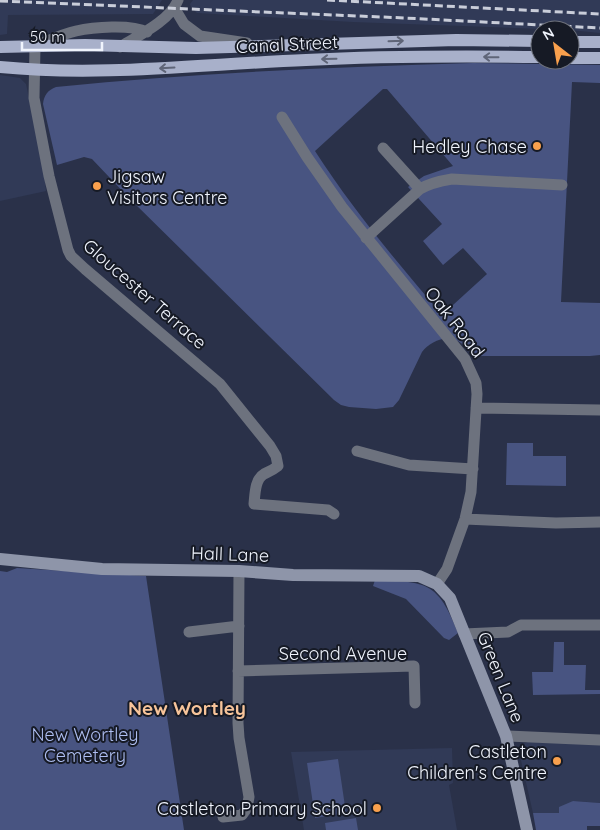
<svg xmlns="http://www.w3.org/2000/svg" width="600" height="830" font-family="Quicksand,sans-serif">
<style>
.built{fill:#313a57}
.green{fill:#485481;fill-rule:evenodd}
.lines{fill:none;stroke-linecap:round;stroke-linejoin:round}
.street{stroke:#6d727e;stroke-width:11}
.secondary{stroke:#8e95a9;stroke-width:12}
.primary{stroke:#a8b0ca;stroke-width:12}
.rail{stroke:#c9cdd9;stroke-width:3;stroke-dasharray:8 4;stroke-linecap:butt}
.oneway{stroke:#5f6578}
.poi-dot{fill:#f9a04d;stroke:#161a25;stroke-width:2}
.labels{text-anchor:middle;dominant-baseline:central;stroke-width:4;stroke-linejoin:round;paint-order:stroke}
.street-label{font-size:18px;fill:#f0f4fd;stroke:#161a25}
.poi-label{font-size:18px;fill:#f0f4fd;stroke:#161a25;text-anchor:end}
.park-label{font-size:18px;fill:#aebef1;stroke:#161a25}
.neighbourhood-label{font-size:19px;font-weight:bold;fill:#f7c49a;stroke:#161a25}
</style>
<rect width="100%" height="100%" fill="#2a3149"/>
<path class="built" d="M0 0H162L153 14 8 15 7 34 0 35Z
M193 0H600V33L570 30 353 22 197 13 191 7 190 4Z
M0 75 20 78 26 84 44 171 46 191 0 201Z
M530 741 600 745V803L573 801 559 813H533L520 756V749L523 744Z
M452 748 453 783 449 785 457 830H304L291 752Z"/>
<path class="green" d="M473 63 600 65V83L572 82 561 302 600 303V355L590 356H476C469 353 467 348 461 343 449 333 430 341 422 352L399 400 393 407 376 409 349 407 341 405 334 400 128 197 92 159 84 157 57 165 43 104C44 95 48 90 56 87 195 73 334 67 473 63ZM383 89H387L453 166 424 176 408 187 442 224 423 241 443 265 463 248 487 274 442 315C397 262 353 210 315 151Z
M507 443H533V456H566V486L506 485Z
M17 568 146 576 184 830H0V571L7 572Z
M375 580C426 582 438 581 458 633L449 640 444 638 406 599 373 586Z
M554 642H564V665H586L585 690H600V694L533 695 532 672H553Z
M338 759 346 813 315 818 307 763Z
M573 801 600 803V826H587V830H536L533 813H559V807Z
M356 818 358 830H326L325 823Z"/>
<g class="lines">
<path class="street" d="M175 9 184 24 200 36 247 43
M147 32C131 24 93 27 76 31 62 34 48 41 35 46L34 98 49 176 68 250 71 256 85 269 220 384 270 446 276 456 278 466C273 470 270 471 264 474 255 479 255 494 254 504L328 510 334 514
M120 47C138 36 171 20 178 0
M282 117 307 157 342 207 465 359 476 383 477 394 471 492 465 519 447 569 437 584
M383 148 420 189
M366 238 420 189C430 183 440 181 452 179L562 185
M476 408 600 410
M357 451 409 465 473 469
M465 519 556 523 600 522
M189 632 239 626
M464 634 508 632 521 625H600
M238 671 414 666 415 703
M506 736 600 740
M223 817 242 815 247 808 249 797 239 738 238 723 239 571"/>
<path class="secondary" d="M0 559 102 569 239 571 293 575 419 576 437 584 450 598 506 736 527 830"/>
<path class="primary" d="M570 42H600
M0 47 85 45 196 48 456 40 540 41
M570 58H600
M0 67C102 77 204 64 306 60 384 56 462 56 540 57"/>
<path class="rail" d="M327 0 600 14
M0 1 405 18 600 28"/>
</g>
<defs><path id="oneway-shaft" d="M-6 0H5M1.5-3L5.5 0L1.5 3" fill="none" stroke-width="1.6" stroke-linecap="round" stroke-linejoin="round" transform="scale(1.25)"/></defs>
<g class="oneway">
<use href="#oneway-shaft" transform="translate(396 41) rotate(-2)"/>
<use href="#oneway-shaft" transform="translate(491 57) rotate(-179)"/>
<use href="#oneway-shaft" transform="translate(329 59) rotate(179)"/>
<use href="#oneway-shaft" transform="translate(167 68) rotate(177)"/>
</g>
<g class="poi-dot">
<circle cx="537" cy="146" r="5"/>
<circle cx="97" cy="186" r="5"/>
<circle cx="557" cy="761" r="5"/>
<circle cx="377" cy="808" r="5"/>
</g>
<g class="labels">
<g class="street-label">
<text transform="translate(287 44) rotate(-3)">Canal Street</text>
<text transform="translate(145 294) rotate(41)">Gloucester Terrace</text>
<text transform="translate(455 322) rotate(52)">Oak Road</text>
<text transform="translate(230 554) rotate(2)">Hall Lane</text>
<text x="343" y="653">Second Avenue</text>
<text transform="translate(501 677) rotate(68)">Green Lane</text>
</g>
<g class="poi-label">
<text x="527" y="146">Hedley Chase</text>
<text x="107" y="176" text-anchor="start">Jigsaw<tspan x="107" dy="21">Visitors Centre</tspan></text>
<text x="547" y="751">Castleton<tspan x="547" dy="21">Children's Centre</tspan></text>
<text x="367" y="808">Castleton Primary School</text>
</g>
<g class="park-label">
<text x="85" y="734">New Wortley<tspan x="85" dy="21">Cemetery</tspan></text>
</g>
<g class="neighbourhood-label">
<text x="187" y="708">New Wortley</text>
</g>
</g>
<g transform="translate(555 45) rotate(329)"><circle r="24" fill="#161a25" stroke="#6d717b"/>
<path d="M0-4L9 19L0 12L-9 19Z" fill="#f9a04d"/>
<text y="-8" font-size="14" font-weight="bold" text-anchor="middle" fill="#f0f4fd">N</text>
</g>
<path d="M22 42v8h80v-8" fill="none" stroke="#f0f4fd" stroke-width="2.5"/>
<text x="30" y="42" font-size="15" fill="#f0f4fd" stroke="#161a25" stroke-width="4" paint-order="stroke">50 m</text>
</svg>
